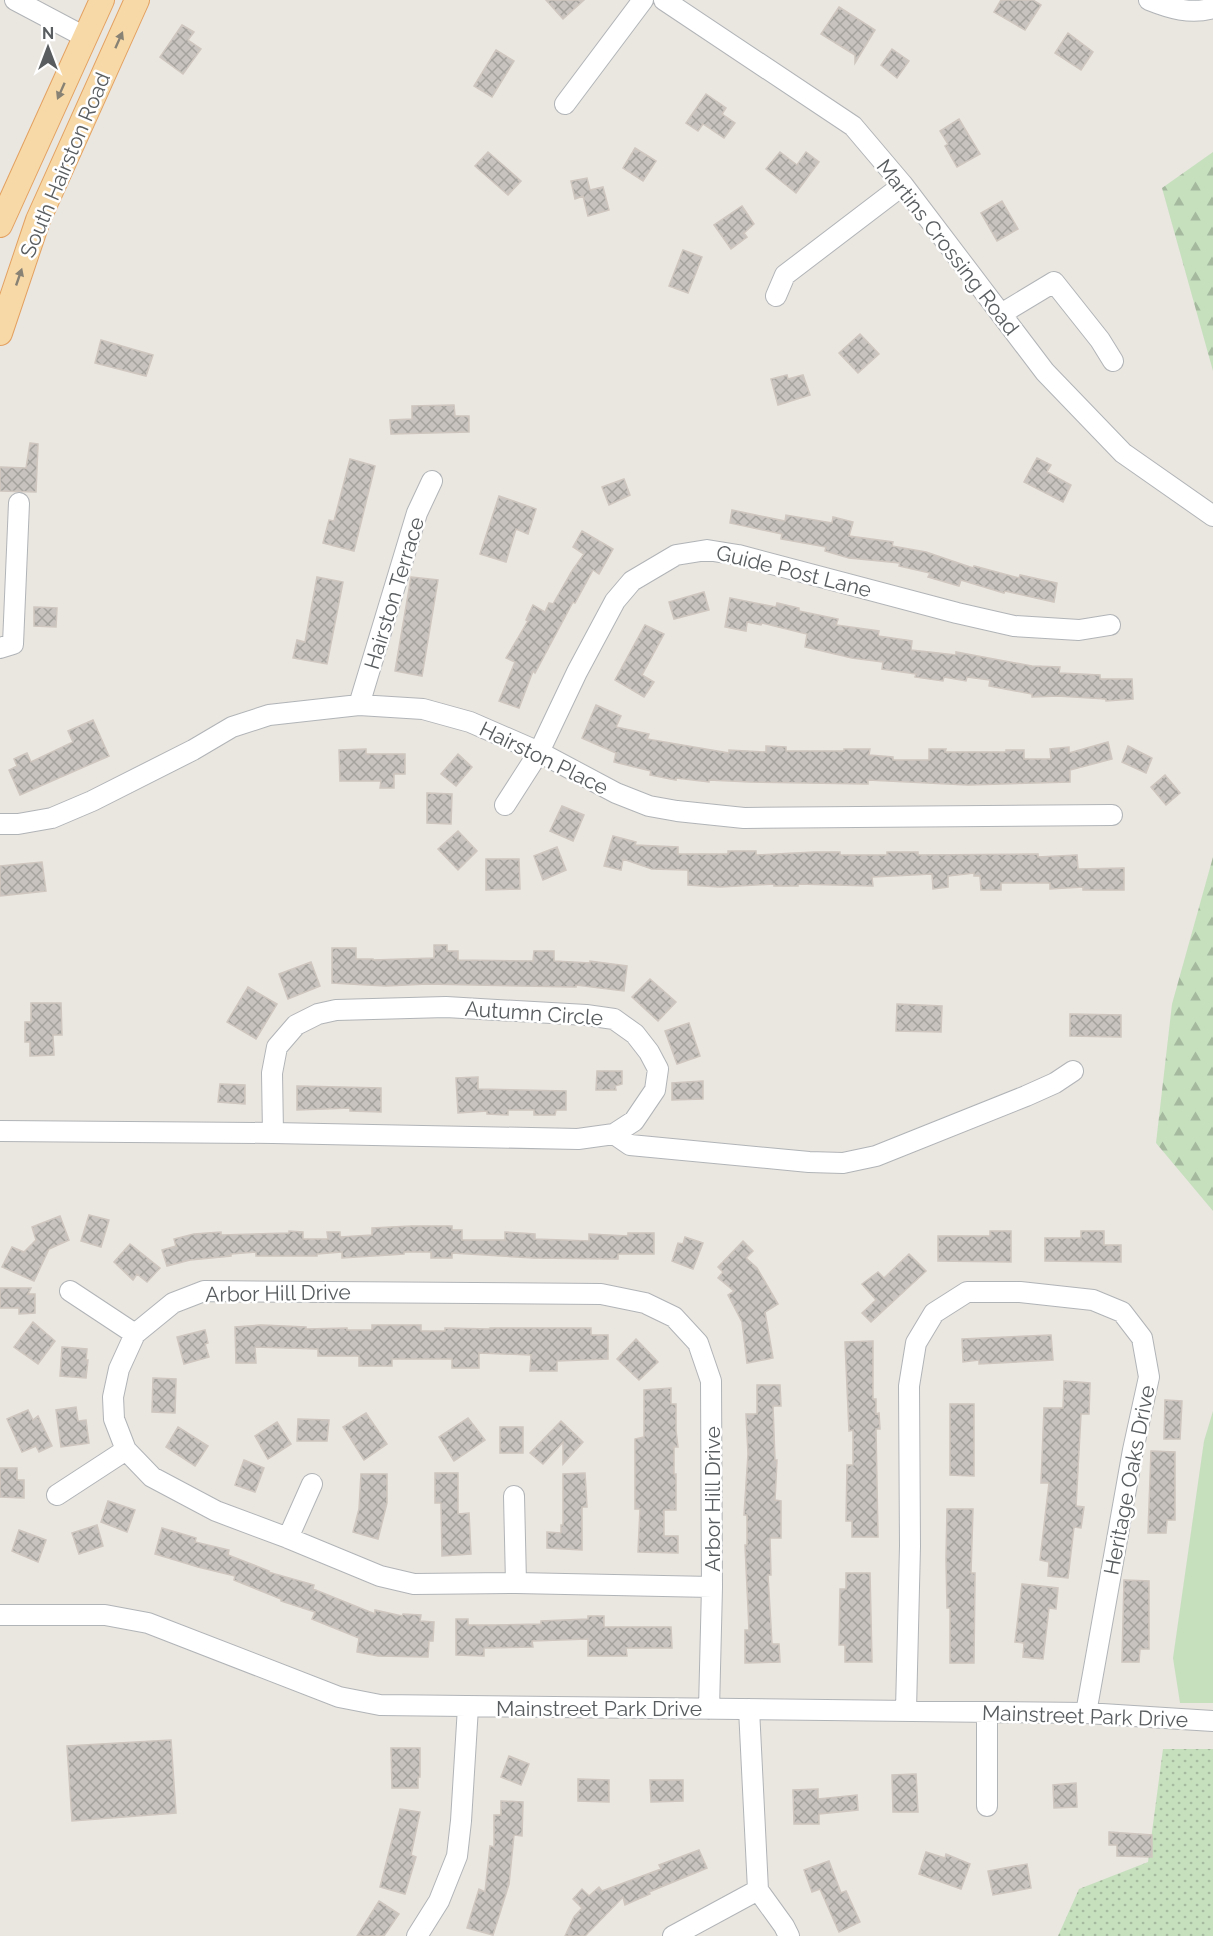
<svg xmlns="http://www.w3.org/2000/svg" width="1213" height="1936" font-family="Raleway,sans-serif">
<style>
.grass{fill:url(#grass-dots)}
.forest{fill:url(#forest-firs)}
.green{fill:#c6e0be}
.building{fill:url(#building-cross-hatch);stroke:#cec6bf;stroke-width:1.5}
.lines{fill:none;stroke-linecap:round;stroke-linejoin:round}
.minor-casing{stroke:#b1b4b7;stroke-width:22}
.major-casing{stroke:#e3a160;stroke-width:26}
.minor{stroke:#fff;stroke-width:20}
.major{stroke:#f7d9a8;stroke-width:24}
.oneway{fill:#888275}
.labels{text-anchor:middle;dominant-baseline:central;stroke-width:5;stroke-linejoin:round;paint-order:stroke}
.street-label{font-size:21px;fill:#595d5f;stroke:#fff}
</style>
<defs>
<pattern id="grass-dots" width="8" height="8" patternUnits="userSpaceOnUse" patternTransform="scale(1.5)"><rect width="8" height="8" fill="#c6e0be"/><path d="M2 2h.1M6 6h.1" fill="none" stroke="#a4b99e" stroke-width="1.8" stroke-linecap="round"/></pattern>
<pattern id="forest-firs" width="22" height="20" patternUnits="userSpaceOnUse" patternTransform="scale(1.5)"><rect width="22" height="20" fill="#c6e0be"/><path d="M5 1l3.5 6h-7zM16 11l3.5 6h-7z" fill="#a4b99e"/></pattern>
<pattern id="building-cross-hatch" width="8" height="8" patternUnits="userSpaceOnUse" patternTransform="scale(1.5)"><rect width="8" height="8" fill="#c8c3be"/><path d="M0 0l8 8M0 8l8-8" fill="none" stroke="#a5a29e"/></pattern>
</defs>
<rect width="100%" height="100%" fill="#eae6e0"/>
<path class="grass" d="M1163 1749H1213V1936H1058L1079 1889 1148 1862Z"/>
<path class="forest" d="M1213 152V371L1162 188Z
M1213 857V1211L1156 1143 1172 1004Z"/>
<path class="green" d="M1213 1411V1703H1180L1173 1658 1204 1441Z"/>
<path class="building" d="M546 0H584L563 19Z
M1001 0H1033L1041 5 1025 30 994 12Z
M839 7 875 30 855 63V55L821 34Z
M182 25 194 32 188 40 201 49 183 74 160 57Z
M1068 33 1093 52 1081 70 1055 53Z
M892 49 909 61 897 78 881 65Z
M496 50 514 61 492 97 474 86Z
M706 94 726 108 722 114 735 123 724 138 703 124 698 131 686 123Z
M959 119 980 154 957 167 945 146 948 144 940 131Z
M635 148 656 161 643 181 623 168Z
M488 152 521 181 508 195 475 166Z
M780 152 797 165 806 152 819 162 796 193 766 169Z
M587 178 590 190 603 187 609 210 588 216 583 196 575 199 571 181Z
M1002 201 1018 229 997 241 981 213Z
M742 206 754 224 744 233 747 237 731 249 714 225Z
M683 250 702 257 688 293 669 286Z
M860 334 879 354 858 373 839 353Z
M101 340 153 355 146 376 95 363Z
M787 375 788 379 803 375 810 395 778 405 771 379Z
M454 405 455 416H469V432L391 434 390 420 412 419V406Z
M30 443 38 444 36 492 0 491V467L26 468Z
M1037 458 1051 465 1047 472 1071 485 1063 502 1024 482Z
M350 459 375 466 354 551 323 543 329 520 334 521Z
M624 479 630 495 609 505 602 487Z
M499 496 536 509 528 534 516 529 506 562 480 554Z
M732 510 785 521 786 515 832 523 833 517 853 522 849 536 893 542 892 546 926 552 973 568 974 566 1019 578 1020 575 1057 583 1054 602 1005 591 1004 593 961 580 959 586 928 577 930 573 899 566 900 563 849 558 825 551 826 547 781 539 782 534 730 523Z
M582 531 613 549 599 574 593 570 575 603 573 602 535 673 533 671 519 708 499 701 515 662 506 658 528 621 526 620 533 605 545 612 549 603 553 604 572 571 584 554 573 547Z
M317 577 343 582 327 664 293 658 297 640 305 642Z
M411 577 438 580 422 676 395 671Z
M704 592 709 610 674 619 669 602Z
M730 598 776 607 777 603 799 608V611L838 619 836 625 879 631 878 636 912 641 911 650 956 655V652L1032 666 1060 667 1059 673 1100 675V679H1132L1133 699 1106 701V699L1058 696 1032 697V694L989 686 990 680 967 677 966 681 944 677 943 681 915 677 916 674 882 669 883 662 852 658 805 647 807 634 762 623 761 625 747 622 746 631 725 627Z
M34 607 57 608 56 627 34 626Z
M645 625 664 634 642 675 654 682 644 697 615 680Z
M596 705 621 716 616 727 649 734 647 739 729 753V750L766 752V746L786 747V751H844V749H870L869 755 893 757V760H929V749H946L945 752H1006V750H1024V759H1051L1050 749 1069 747V753L1108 742 1112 759 1070 770V782L968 785 868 780V784L750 782 709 780V782L676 778V780L650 775 651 771 614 762 616 753 582 738Z
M93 720 109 756 20 795 9 770 17 766 14 759 27 753 31 762 73 742 68 731Z
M1128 746 1152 758 1146 773 1122 762Z
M366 749V754H405V774H394V788H380L381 781H340L339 750Z
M458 754 472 767 456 786 441 774Z
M1165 775 1180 793 1166 805 1151 787Z
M427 793 452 794 451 824 427 823Z
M562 806 584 815 573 841 550 831Z
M458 831 477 851 458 870 438 849Z
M613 836 636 842 635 845 678 847V854H728V851H756V855L815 852H840V855H887V852H918V855L1038 854V857L1077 855 1078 869 1124 868V890H1083V887L1050 889V883H1001V890H981L980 876H974V873L948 876V887L933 889 932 874 872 877 873 886 798 884V886H774V884L720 887 688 885V870L652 869 623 859 621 870 604 866Z
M557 847 566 870 543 880 534 856Z
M486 859H519L520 889 486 890Z
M42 862 46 891 0 896V866Z
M434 945H447V951H458V960L533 961 534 951H554V961L590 963V961L627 966 624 991 576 985V987L427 984 386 986 332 983V948H356V959H373V960L434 958Z
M311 962 320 986 288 999 279 974Z
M650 979 676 1002 658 1021 632 997Z
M248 987 277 1004 256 1039 227 1022Z
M31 1003H61L62 1035H53L54 1055 30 1056V1042H25V1022H31Z
M897 1004 942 1006 941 1032 896 1031Z
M1070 1014 1121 1015V1037L1070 1036Z
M689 1023 700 1056 677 1064 665 1031Z
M597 1071H622V1084L615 1086 616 1090H596Z
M478 1077V1089L566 1091V1110H556L555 1115H534V1110H508V1115L487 1114V1111L458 1113 456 1078Z
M703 1081V1099L672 1100V1083Z
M220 1084 245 1085V1104L218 1102Z
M297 1086 381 1088V1112L350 1111V1108L297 1110Z
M89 1215 109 1220 101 1247 81 1241Z
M60 1216 69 1240 49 1249 34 1281 2 1267 12 1247 24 1252 36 1240 32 1227Z
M412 1226H452V1230H462V1240H505V1232L535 1234V1239L589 1241V1234L628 1236V1233H654V1254H618V1259L534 1258 452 1253V1258H431V1252H404V1254L342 1258V1252L317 1254V1256H256V1252L231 1254V1256L190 1260 167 1266 162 1250 176 1246 174 1239 194 1234 221 1232V1235L289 1233V1231L303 1232V1239H328L327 1232H340V1237L372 1235V1228Z
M990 1231H1011V1262L938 1261V1236H990Z
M1081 1231H1104V1245H1121V1262L1045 1261V1238H1081Z
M685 1237 703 1243 693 1269 672 1261 678 1243 683 1244Z
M743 1241 753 1251 746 1258 757 1268 778 1304 765 1312 773 1358 747 1363 742 1322 728 1295 734 1291 718 1278 723 1272 718 1267Z
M130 1244 160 1268 147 1282 137 1274 133 1280 114 1262Z
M909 1254 926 1271 871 1322 862 1313 876 1300 862 1284 878 1272 884 1278Z
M0 1288H31L28 1294H35V1313L19 1314V1308H0Z
M33 1322 55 1341 38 1364 14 1347Z
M261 1325 306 1327V1329L347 1328V1330H372V1325H421V1331H445V1328L490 1329V1328H591V1335H608V1359L557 1361V1371H530L531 1355 479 1353V1368H452V1359H392V1366H359V1356H318V1349L255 1347 256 1363H236L235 1327Z
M205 1330 208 1343 205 1344 209 1357 184 1364 177 1337Z
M1051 1335 1053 1360 979 1364V1360L963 1362 962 1339Z
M636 1339 658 1362 639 1380 617 1359Z
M873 1341V1399H876V1414L879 1413 880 1429H876L878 1537H852V1521H846L847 1465H853V1430L849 1431 845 1342Z
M62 1347 87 1349 86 1360H88L86 1378 60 1376Z
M153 1378 176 1379 175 1413 152 1412Z
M1064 1381 1090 1383 1089 1414H1081L1076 1506 1084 1507 1081 1528 1074 1527 1068 1578 1048 1576 1049 1562 1040 1560 1049 1483H1041L1044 1408H1063Z
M757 1385H780L781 1406H773L775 1460H777L775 1500 781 1501V1538H770L771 1575H768L772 1644H779L780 1662 745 1663V1630H749L745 1545H747V1515H744L748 1454 746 1414H757Z
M671 1388V1404H676V1431L678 1447H674V1474H676V1510H664V1536H678V1553L638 1552 640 1509H635V1439L644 1437V1390Z
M1165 1400 1182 1401 1180 1439H1164Z
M950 1404H974V1476L950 1475Z
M76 1407 78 1421 86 1420 89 1443 61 1447 56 1410Z
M28 1410 33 1420 38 1416 52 1446 39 1452 36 1446 22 1452 7 1419Z
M366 1413 387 1444 364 1460 343 1427Z
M468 1418 485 1440 454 1461 439 1437Z
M298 1419 329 1420 327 1441H297Z
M561 1421 583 1442 563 1464V1442L543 1464 530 1453Z
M277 1422 291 1444 268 1459 255 1436Z
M178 1427 208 1446 195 1466 166 1447Z
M500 1427H523V1453H500Z
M1151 1451 1175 1452V1520H1167L1166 1533H1148Z
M244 1460 264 1468 255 1492 235 1485Z
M0 1468H17V1480H24V1498L0 1497Z
M435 1473H458V1514L469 1513 471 1554 442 1556 441 1503H435Z
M585 1473 587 1507H582V1550L547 1548V1532L561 1533V1525H563V1474Z
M361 1474H387V1503L378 1539 353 1532 359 1509Z
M108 1501 135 1510 127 1532 101 1522Z
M947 1509H973L971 1573H975L974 1663H950V1608H947L946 1559Z
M97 1525 103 1546 79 1554 72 1533Z
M162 1528 196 1538 195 1542 229 1550 228 1555 269 1571 268 1572 314 1585 313 1589 375 1614V1610L402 1616 403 1614 421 1615 420 1621 434 1622 433 1641H429L428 1657 378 1656 357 1652 359 1638 312 1619 315 1612 281 1601V1599L234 1580 235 1576 198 1567 155 1554Z
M19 1530 46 1540 38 1562 12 1551Z
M846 1573H870L872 1662H845V1645H839L840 1589H846Z
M1124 1580 1149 1581V1649H1140L1139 1662H1122Z
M1022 1584 1058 1588 1056 1609 1049 1608 1043 1659 1023 1657 1024 1643 1015 1642Z
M588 1616H604V1627H671L672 1648H626L627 1656H588V1639L532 1641 533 1647 484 1648V1656L456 1655V1619H468V1625H494L541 1624V1621L588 1619Z
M171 1740 176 1813 72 1821 67 1746Z
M391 1748H420V1777H418V1788H392Z
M509 1756 529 1764 521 1785 501 1777Z
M916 1774 918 1812H893L892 1775Z
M578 1779 609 1780V1802L578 1801Z
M650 1780H683V1801L651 1802Z
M1076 1783 1077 1807 1054 1808 1053 1785Z
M818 1789V1799L857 1795 858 1810 819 1814V1824H794L793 1790Z
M501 1801 523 1802 522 1836 514 1835 509 1884 493 1935 467 1928 479 1889 485 1892 490 1846 494 1847V1815H501Z
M400 1809 420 1812 411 1855 416 1857 405 1894 380 1887Z
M1109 1832 1152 1835V1857L1117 1856V1845H1109Z
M699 1850 707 1868 649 1892 650 1894 625 1905 623 1897 585 1936H565L574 1917 582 1908 573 1899 582 1889 589 1896 599 1887 602 1891 661 1869 659 1865Z
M926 1852 945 1858 946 1854 970 1864 961 1889 919 1874Z
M829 1861 841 1893 846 1891 860 1922 839 1932 820 1889 812 1892 804 1870Z
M1027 1864 1031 1888 993 1895 988 1871Z
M379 1901 399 1914 384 1936H357Z"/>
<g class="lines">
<g class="minor-casing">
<path id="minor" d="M15 0 85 37
M664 0 853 126 903 185 1045 372 1123 453 1213 516
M1149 0C1169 8 1191 15 1213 8
M565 104 643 0
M776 296 785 275 903 185
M1001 314 1054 282 1100 340 1113 361
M0 648 13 644 19 503
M359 705 417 513 432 481
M505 805 539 752 577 672 615 601 632 581 676 555 707 550 738 555 957 613 1014 626 1079 630 1110 625
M0 824H18L52 818 92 801 193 750 232 727 269 715 359 705 423 709 470 722 539 752 616 793 649 806 677 811 744 818 1112 815
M446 1007 586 1015 614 1019 635 1034 649 1052 658 1069 655 1090 634 1121 614 1134 578 1139 273 1133 272 1073 277 1047 296 1025 318 1014 336 1010Z
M0 1131 273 1133
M614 1134 630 1145 809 1162 843 1163 876 1156 1026 1096 1055 1083 1073 1071
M70 1291 135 1334
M57 1495 126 1450
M514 1496 516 1583
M288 1538 312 1484
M0 1615H105L148 1623 339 1697 380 1705 1086 1713 1213 1721
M709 1709 712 1587 711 1381 698 1343 674 1317 645 1303 601 1294 204 1291 173 1303 135 1334 119 1369 113 1397 114 1419 126 1450 152 1477 216 1511 288 1538 380 1576 414 1584 516 1583 712 1587
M749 1709 758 1890 784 1926 789 1936
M906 1710 910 1546 909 1386 916 1343 934 1313 967 1292H1020L1093 1300 1122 1312 1142 1338 1149 1377 1133 1450 1086 1713
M987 1713V1806
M417 1936 439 1901 457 1856 461 1821 468 1707
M673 1936 758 1890"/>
</g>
<g class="major-casing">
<path id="major" d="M0 225 102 0
M0 333 38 220 137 0"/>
</g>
<use href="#minor" class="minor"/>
<use href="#major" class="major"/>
</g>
<defs><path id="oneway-solid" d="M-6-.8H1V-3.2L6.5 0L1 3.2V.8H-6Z" transform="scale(1.5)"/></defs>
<g class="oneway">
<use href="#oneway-solid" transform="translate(119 40) rotate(-66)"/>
<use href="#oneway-solid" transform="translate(61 91) rotate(114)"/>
<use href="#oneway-solid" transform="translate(19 277) rotate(-71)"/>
</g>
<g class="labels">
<g class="street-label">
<text transform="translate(65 165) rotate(-67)">South Hairston Road</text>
<text transform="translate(948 247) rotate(52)">Martins Crossing Road</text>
<text transform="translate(794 571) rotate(14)">Guide Post Lane</text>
<text transform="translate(394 593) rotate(-73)">Hairston Terrace</text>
<text transform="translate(544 758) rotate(26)">Hairston Place</text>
<text transform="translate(534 1013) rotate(4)">Autumn Circle</text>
<text transform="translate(278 1293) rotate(-1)">Arbor Hill Drive</text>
<text transform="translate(1129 1480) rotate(-79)">Heritage Oaks Drive</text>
<text transform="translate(712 1499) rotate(-90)">Arbor Hill Drive</text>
<text x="599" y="1708">Mainstreet Park Drive</text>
<text transform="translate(1085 1716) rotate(2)">Mainstreet Park Drive</text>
</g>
</g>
<g transform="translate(48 48)" stroke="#ffffff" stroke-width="4.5" paint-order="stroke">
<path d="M0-4.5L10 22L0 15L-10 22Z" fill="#595d5f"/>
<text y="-9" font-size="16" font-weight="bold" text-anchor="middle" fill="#595d5f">N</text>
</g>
</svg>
